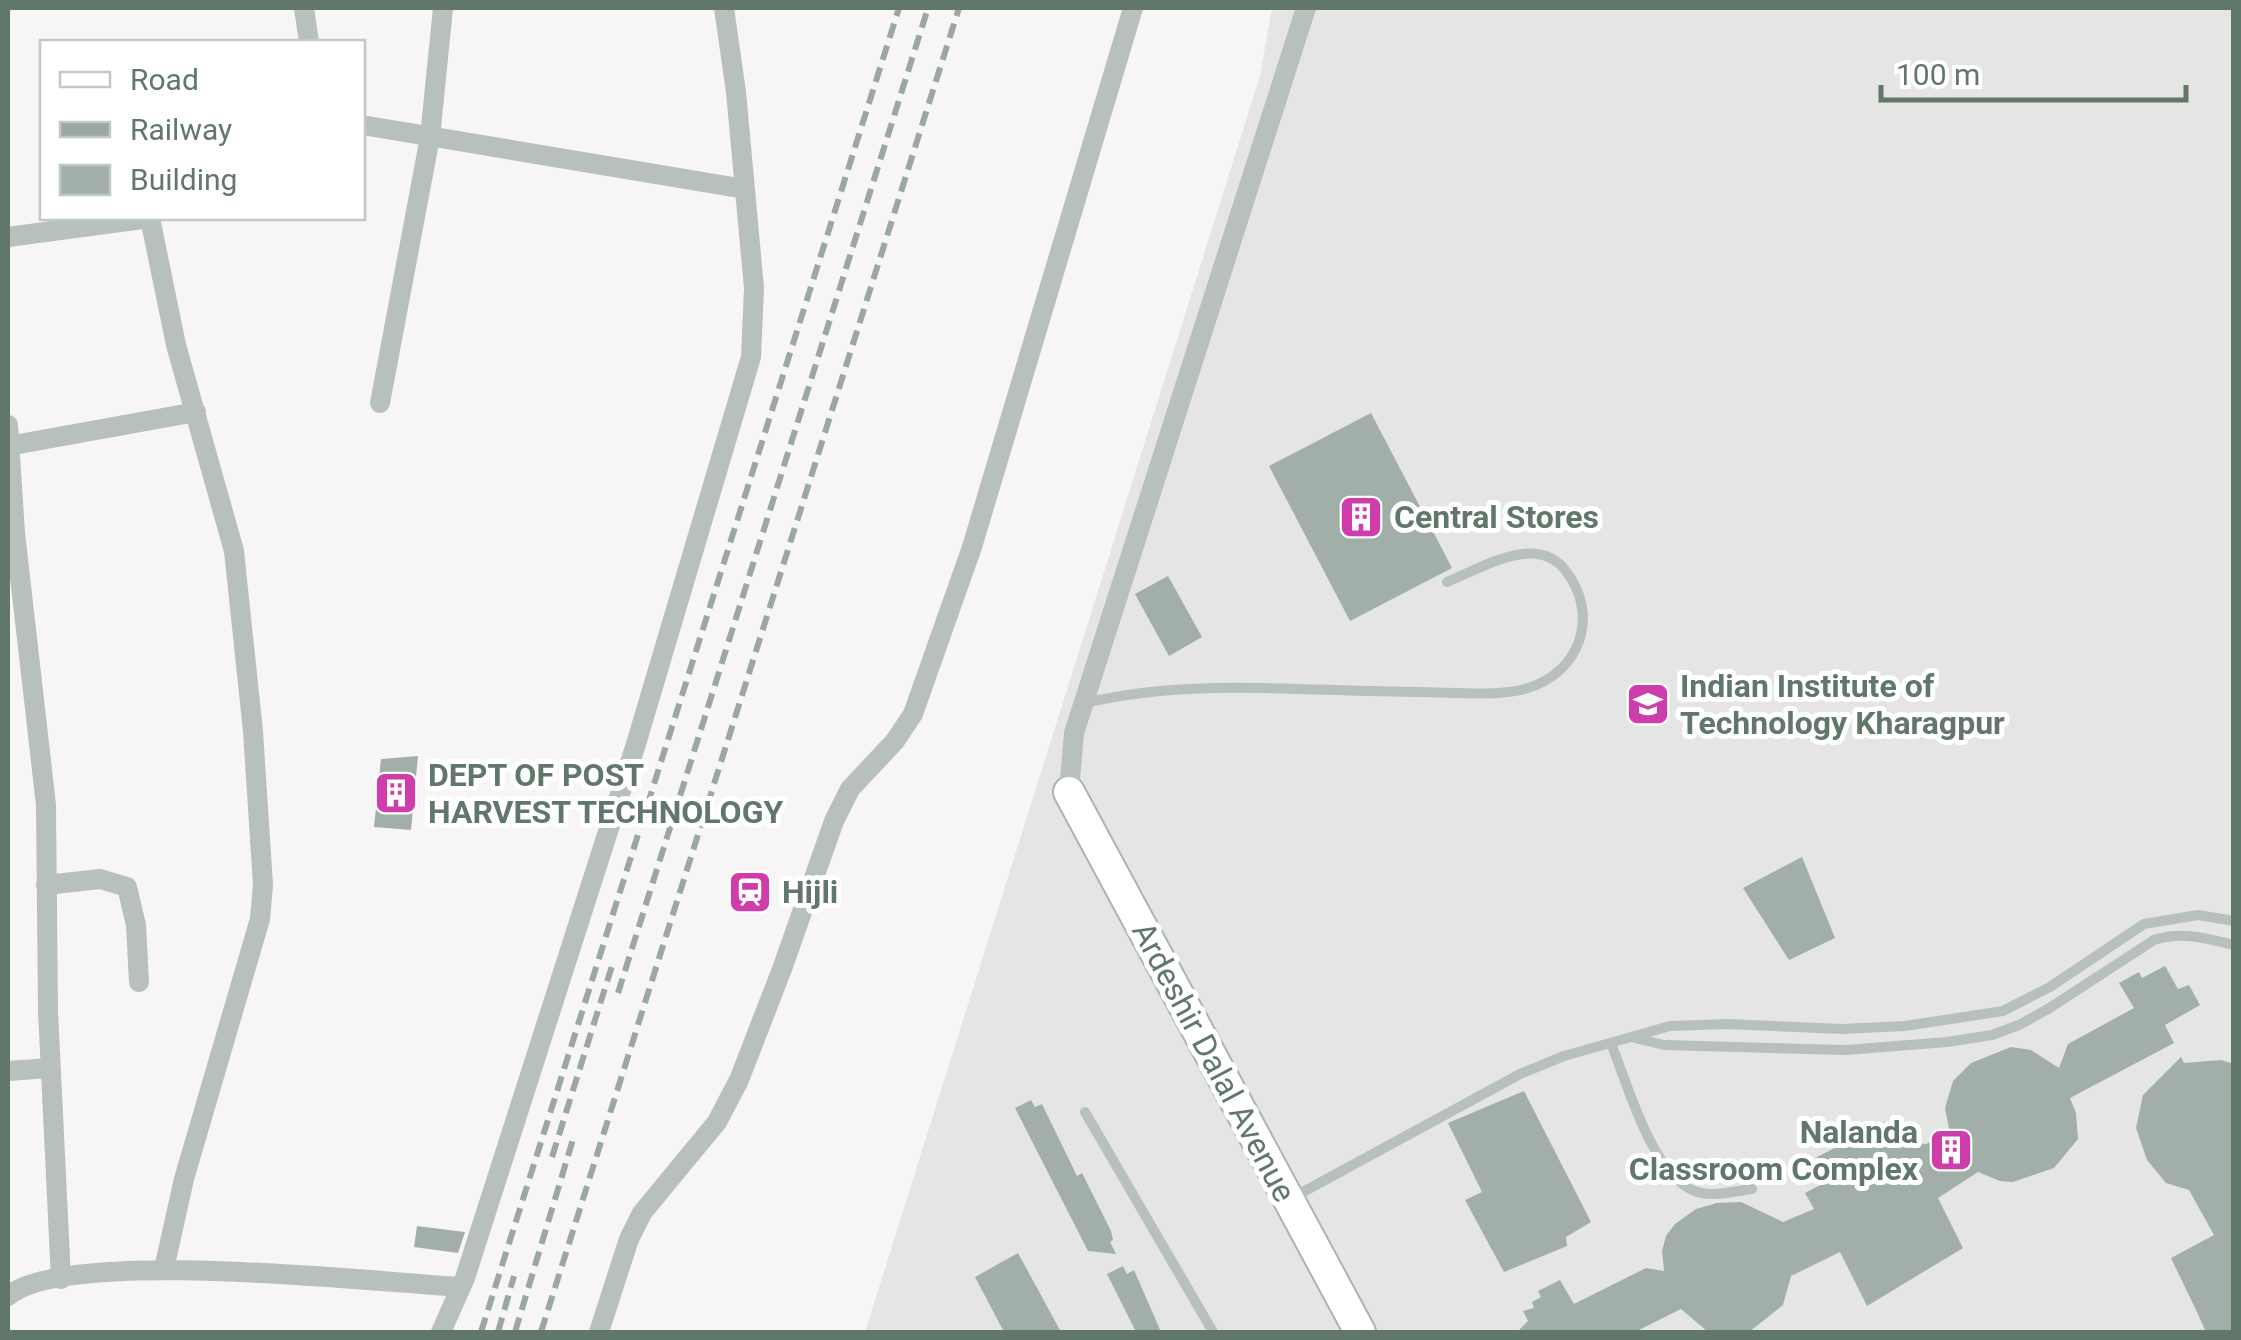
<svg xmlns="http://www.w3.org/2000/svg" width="2241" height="1340" font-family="Roboto,sans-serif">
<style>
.built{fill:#e5e5e4}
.building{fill:#a2afa8}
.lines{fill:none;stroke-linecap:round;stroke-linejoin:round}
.secondary-casing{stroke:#abb5b0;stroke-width:34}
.lane{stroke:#b8c0bc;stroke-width:10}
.street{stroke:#b8c0bc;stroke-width:20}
.secondary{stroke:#fff;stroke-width:30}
.rail{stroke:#9ba7a1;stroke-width:6;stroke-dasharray:15 8;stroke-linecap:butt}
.labels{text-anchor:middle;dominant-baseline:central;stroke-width:10;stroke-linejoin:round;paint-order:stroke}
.poi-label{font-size:32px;font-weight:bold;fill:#61776b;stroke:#fff;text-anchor:start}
.street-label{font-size:32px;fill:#61776b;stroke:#fff}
</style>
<rect width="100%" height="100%" fill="#f7f5f5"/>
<path class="built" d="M1272 8H2233V1332H865L1260 76Z"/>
<path class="building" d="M1371 413 1452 568 1350 621 1269 466Z
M1168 576 1202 637 1169 656 1135 594Z
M418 756 411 830 374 827 381 759Z
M1802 857 1835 938 1789 960 1743 888Z
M2165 966 2178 989 2189 985 2200 1005 2165 1025 2174 1043 2070 1098 2076 1113 2078 1139 2054 1168 2013 1182 2000 1181 1978 1172 1938 1198 1963 1248 1867 1306 1840 1252 1791 1276 1783 1305 1749 1332H1708L1681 1309 1635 1332H1517L1528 1321 1523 1311 1534 1308 1532 1302 1541 1297 1538 1291 1560 1280 1574 1304 1646 1268 1664 1271 1662 1251 1666 1236 1675 1224 1696 1209 1717 1203 1741 1202 1783 1222 1814 1209 1805 1193 1828 1181 1817 1157 1885 1122 1897 1144 1906 1141 1926 1144 1950 1134 1945 1108 1953 1081 1971 1063 2011 1047 2031 1050 2059 1068 2068 1044 2134 1008 2119 983 2139 972 2142 978Z
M2181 1057 2184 1063 2221 1060 2234 1064V1332H2206L2196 1310 2171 1258 2214 1235 2189 1190 2166 1183 2147 1160 2136 1128 2143 1095Z
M1524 1091 1591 1222 1566 1237 1567 1246 1504 1272 1465 1200 1482 1192 1448 1123Z
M1031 1100 1035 1107 1042 1104 1077 1176 1082 1173 1111 1231 1113 1240 1110 1242 1116 1254 1088 1251 1015 1108Z
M417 1226 465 1232 458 1253 414 1247Z
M1018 1253 1061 1332H1004L975 1277Z
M1123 1266 1127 1274 1134 1270 1161 1332H1136L1107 1274Z"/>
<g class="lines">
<g class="secondary-casing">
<path id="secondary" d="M1069 792 1360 1332"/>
</g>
<path class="lane" d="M1085 703C1194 677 1307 692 1418 692 1452 692 1492 697 1525 689 1580 674 1601 615 1565 570 1536 533 1482 568 1447 582
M1635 1038 1664 1045 1846 1050 1947 1042 1992 1035 2019 1025 2048 1009 2154 940C2183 931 2205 938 2234 945
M1611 1043C1627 1083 1653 1178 1697 1192 1714 1197 1735 1191 1752 1189
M1085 1112 1213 1332
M1292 1198 1520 1074 1564 1056 1670 1026 1727 1024 1842 1029 1905 1026 2003 1011 2050 987 2144 924 2198 915 2234 921"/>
<path class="street" d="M304 8 309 42
M362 125 745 189
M150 218 176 345 234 551 253 731 263 885 260 919 184 1179 164 1269
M8 237 150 218
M380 403 430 137 443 8
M8 425 15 533 46 805 48 1011 61 1279
M8 446 196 412
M1069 792 1074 733 1306 8
M46 885 100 879 127 887 136 925 139 982
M8 1071 50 1068
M8 1296C66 1247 376 1282 461 1287
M441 1332 465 1278 636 744 751 357 754 288 736 92 724 8
M599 1332 629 1239 642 1213 717 1122 739 1080 782 969 834 821 850 789 895 741 913 714 972 547 1133 8"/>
<use href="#secondary" class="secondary"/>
<path class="rail" d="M618 993 928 8
M552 1157 612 966
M481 1332 899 8
M498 1332 514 1276
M515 1332 574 1136
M541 1332 959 8"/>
</g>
<defs>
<g id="building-square" transform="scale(2.25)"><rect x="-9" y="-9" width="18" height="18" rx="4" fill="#cf3daa" stroke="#fff"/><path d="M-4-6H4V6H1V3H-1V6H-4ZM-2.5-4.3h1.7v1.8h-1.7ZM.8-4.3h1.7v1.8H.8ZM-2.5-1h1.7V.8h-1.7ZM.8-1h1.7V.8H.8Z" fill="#fff"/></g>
<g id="university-square" transform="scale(2.25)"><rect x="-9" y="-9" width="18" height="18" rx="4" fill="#cf3daa" stroke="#fff"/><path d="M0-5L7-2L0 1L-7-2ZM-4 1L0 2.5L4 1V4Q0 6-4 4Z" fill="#fff"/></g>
<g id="station-square" transform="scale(2.25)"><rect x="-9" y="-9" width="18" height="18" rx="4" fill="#cf3daa" stroke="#fff"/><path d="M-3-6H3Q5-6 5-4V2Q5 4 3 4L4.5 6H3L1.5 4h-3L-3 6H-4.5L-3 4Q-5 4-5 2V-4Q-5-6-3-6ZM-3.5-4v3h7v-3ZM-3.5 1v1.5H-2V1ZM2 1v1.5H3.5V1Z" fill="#fff"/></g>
</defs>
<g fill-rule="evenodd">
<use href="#building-square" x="1361" y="517"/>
<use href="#university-square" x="1648" y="704"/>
<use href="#building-square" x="396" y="793"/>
<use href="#station-square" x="750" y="892"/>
<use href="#building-square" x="1951" y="1150"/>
</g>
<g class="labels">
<g class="poi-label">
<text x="1394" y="517">Central Stores</text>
<text x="1680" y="686">Indian Institute of<tspan x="1680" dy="37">Technology Kharagpur</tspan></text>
<text x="428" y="775">DEPT OF POST<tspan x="428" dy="37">HARVEST TECHNOLOGY</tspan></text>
<text x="782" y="892">Hijli</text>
<text x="1918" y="1132" text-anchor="end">Nalanda<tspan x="1918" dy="37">Classroom Complex</tspan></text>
</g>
<g class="street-label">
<text transform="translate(1214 1062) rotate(62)">Ardeshir Dalal Avenue</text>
</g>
</g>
<rect width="2241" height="1340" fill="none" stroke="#61776b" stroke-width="20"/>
<rect x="40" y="40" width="325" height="180" fill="#ffffff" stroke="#c0c9c4" stroke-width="2.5"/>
<rect x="60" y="72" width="50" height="15" fill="#ffffff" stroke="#c0c9c4" stroke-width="2.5"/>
<text x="130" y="90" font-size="30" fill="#61776b">Road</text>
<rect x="60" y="122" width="50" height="15" fill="#9ba7a1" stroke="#c0c9c4" stroke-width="2.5"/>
<text x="130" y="140" font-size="30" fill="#61776b">Railway</text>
<rect x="60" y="165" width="50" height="30" fill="#a2afa8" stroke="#c0c9c4" stroke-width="2.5"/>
<text x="130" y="190" font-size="30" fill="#61776b">Building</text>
<path d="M1881 85v15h305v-15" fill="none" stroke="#61776b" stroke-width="5"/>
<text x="1896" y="85" font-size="30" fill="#61776b" stroke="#ffffff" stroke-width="8" paint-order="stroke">100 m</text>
</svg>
